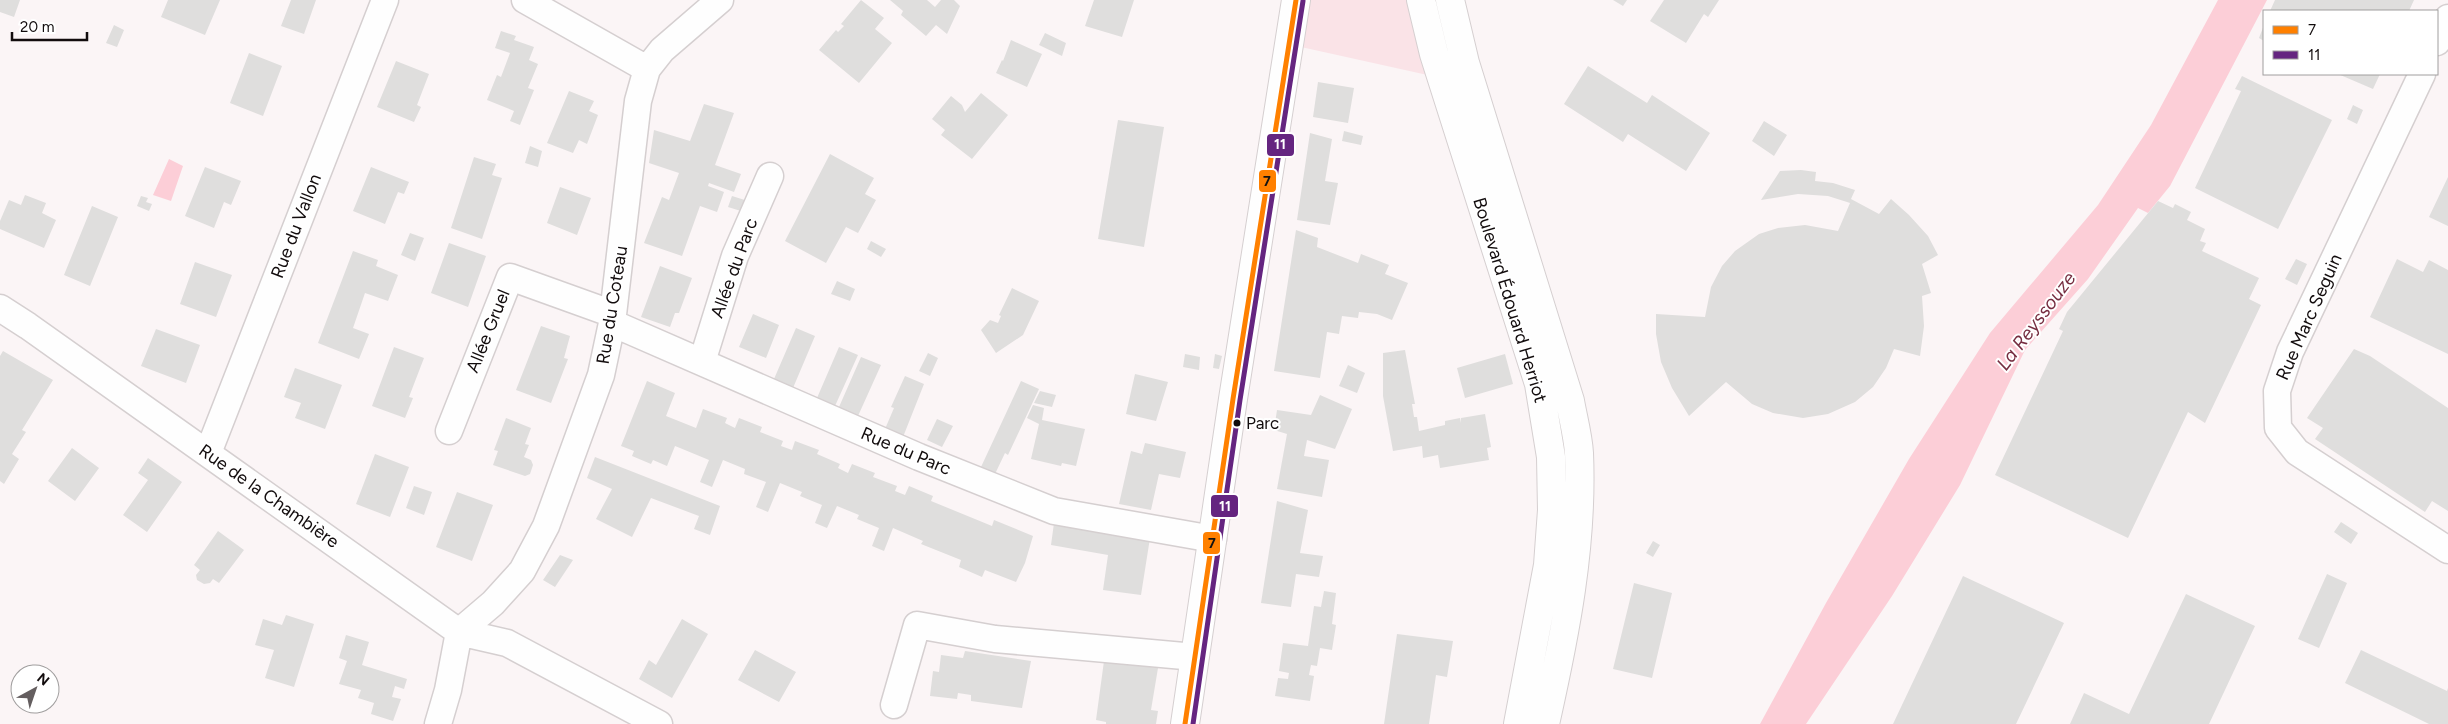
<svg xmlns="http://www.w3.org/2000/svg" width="2448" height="724" font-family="Figtree,sans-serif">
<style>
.green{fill:#fae3e7}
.water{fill:#fcced7}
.building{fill:#dfdedd}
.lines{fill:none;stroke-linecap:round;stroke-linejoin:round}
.minor-casing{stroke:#d5cfd0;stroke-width:29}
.primary-casing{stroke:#d5cfd0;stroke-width:30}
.minor{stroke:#fefefe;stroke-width:26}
.primary{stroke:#fefefe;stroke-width:28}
.bus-1-casing{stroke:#fff;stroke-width:9}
.bus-2-casing{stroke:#fff;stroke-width:9}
.bus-1{stroke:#ff8000;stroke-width:5}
.bus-2{stroke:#652580;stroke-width:5}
.bus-dot{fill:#120c0d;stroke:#fff;stroke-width:2}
.labels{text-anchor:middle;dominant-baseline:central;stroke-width:4;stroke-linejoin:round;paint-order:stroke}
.bus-label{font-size:17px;fill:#120c0d;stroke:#fff;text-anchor:start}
.street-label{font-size:18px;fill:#120c0d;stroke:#fff}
.water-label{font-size:19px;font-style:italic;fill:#762e41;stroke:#fff}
.line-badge{stroke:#fff;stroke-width:2}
.badge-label{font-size:14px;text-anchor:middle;font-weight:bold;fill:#fff}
.pale-badge-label{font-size:14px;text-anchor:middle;font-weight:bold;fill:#111}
</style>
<rect width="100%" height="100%" fill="#fbf5f6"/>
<path class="green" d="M1311 0H1413L1432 76 1301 47Z"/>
<path class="water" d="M2218 0H2267L2170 186 2148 213 2138 208 2088 279 2025 350 1960 485 1892 596 1806 724H1760L1826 603 1909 459 1990 333 2098 205 2151 125Z
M169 159 183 166 171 201 153 195Z"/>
<path class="building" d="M0 0H20L14 17 0 12Z
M168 0H220L205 35 161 17Z
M291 0H316L304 34 281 26Z
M861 0 884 18 875 29 892 43 859 83 819 50 836 30 838 32 844 26 841 24Z
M890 0H927L935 7 941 0H954L960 6 947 34 936 25 926 36 901 15 903 11Z
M1094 0H1134L1122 37 1085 26Z
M1613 0H1627L1623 6Z
M1664 0H1719L1708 17 1704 14 1686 43 1650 21Z
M2275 0H2414L2409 11H2270Z
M114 25 124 30 117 47 106 43Z
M2264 25V41L2259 38Z
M501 31 516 36 514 40 534 47 529 60 538 64 528 88 534 90 520 125 510 121 514 111 487 100 497 75 501 77 510 53 495 48Z
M1045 33 1066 43 1062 56 1039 45Z
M1011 40 1042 54 1027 87 996 73 1002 60 1003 61Z
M249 53 282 66 263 116 230 103Z
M396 61 429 74 417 105 421 107 414 122 377 107Z
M1588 66 1647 103 1652 95 1710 133 1686 171 1628 134 1623 142 1564 104Z
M2338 74H2380L2373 89Z
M2242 76 2332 120 2278 229 2195 188 2241 91 2235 89Z
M1318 82 1354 88 1348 123 1313 117Z
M569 91 594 101 589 111 598 115 587 144 579 140 573 153 547 143Z
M981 93 1008 115 972 159 941 135 945 130 932 119 951 96 962 105 965 112Z
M704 104 734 113 715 165 741 174 734 192 709 183 708 186 724 192 717 212 700 206 682 256 644 243 662 197 669 200 679 173 649 163 654 130 690 141Z
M2353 105 2363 110 2357 124 2347 119Z
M1118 120 1164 127 1144 247 1098 239Z
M1764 121 1787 135 1774 156 1752 141Z
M1344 131 1363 136 1361 145 1342 141Z
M1310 133 1332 139 1325 181 1338 183 1330 225 1297 220Z
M530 146 542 151 538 167 525 163Z
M830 154 874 178 865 194 876 200 858 233 846 227 826 263 785 241Z
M474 157 496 164 492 175 502 178 482 239 451 228Z
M205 167 241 181 231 205 224 202 214 228 185 216Z
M371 167 409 182 404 194 398 192 385 224 353 211Z
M1801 170 1816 172 1815 181 1833 183 1855 190 1851 199 1879 214 1891 199 1909 215 1928 236 1938 255 1922 264 1931 293 1922 296 1924 326 1920 356 1894 349 1886 368 1873 387 1855 402 1828 414 1803 418 1773 413 1752 404 1726 382 1689 416 1672 388 1661 362 1656 334V314L1705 317 1711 287 1722 266 1735 251 1759 234 1778 228 1805 225 1838 231 1850 203 1847 202 1828 196 1798 194 1761 200 1780 171Z
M2448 177V226L2429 217Z
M560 187 591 198 577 235 547 223Z
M25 195 46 203 42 213 56 220 44 248 0 229V221L9 200 21 205Z
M141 196 148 198 146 202 152 204 149 211 137 206Z
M732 196 748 201 744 212 728 207Z
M2158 201 2173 208 2175 204 2191 212 2187 220 2205 229 2200 241 2206 243 2202 251 2259 278 2249 299 2261 305 2205 423 2188 412 2128 538 1995 475 2063 331 2059 329 2067 312Z
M92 206 118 217 90 286 64 275Z
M1296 230 1318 238 1317 247 1358 263 1361 254 1389 265 1385 274 1408 283 1392 320 1377 314 1359 312 1358 318 1342 316 1339 334 1327 332 1320 378 1274 371Z
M410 233 424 238 415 261 401 255Z
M871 241 886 249 881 257 867 249Z
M449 243 486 256 468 307 431 293Z
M353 251 378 260 376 266 398 275 388 301 365 293 353 328 369 334 359 359 318 343Z
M2296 259 2307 264 2297 285 2285 279Z
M2397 259 2423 272 2429 260 2448 270V354L2370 317Z
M195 262 232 275 216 317 180 304Z
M660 266 692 278 679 313H675L670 327 641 317Z
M837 281 855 289 850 301 831 294Z
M1012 288 1039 301 1023 335 996 353 981 330 990 320 998 323 1001 316 999 315Z
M753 314 779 325 766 358 739 347Z
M541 326 570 336 564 358 568 359 551 403 516 390Z
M796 328 815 336 793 388 774 379Z
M156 329 200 345 186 383 141 366Z
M394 347 424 358 409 397 413 398 405 418 372 406Z
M839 347 858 355 835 406 817 398Z
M2354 349 2370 356 2448 408V511L2432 501 2425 512 2315 439 2323 428 2307 418Z
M1405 350 1415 404H1412L1414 417H1417L1419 431 1445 425V421L1460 418V423L1461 418 1485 414 1491 447 1487 448 1489 460 1440 468 1438 455 1423 458 1422 446 1393 451 1383 396V353Z
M3 351 53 380 22 430 26 432 12 454 19 459 4 484 0 481V356Z
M928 353 938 358 930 376 919 371Z
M1185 354 1200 357 1199 370 1183 367Z
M1215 354 1222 356 1219 369 1213 368Z
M1505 354 1513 384 1465 398 1457 368Z
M861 357 881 365 858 416 839 407Z
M1348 365 1365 373 1357 393 1339 386Z
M295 368 342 385 325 429 295 418 301 403 284 397Z
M1135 374 1168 382 1156 421 1126 414Z
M905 376 924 384 903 437 885 429 894 408 891 407Z
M647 381 675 393 666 416 696 428 703 409 727 418 725 423 735 428 739 418 762 427 760 432 783 441 781 446 792 450 795 441 819 450 817 454 840 464 838 468 848 473 852 464 875 473 873 477 897 486 895 491 905 495 909 486 933 496 931 501 992 526 994 520 1033 536 1025 563 1016 582 985 570 982 577 959 567 961 560 921 544 923 541 893 528 884 551 872 546 879 528 857 519 859 515 837 506 827 528 815 523 822 505 800 496 802 492 780 483 768 512 756 507 766 482 744 474 745 469 723 460 712 487 700 482 709 460 680 448 675 446 667 466 653 460 651 464 632 456 634 451 621 446Z
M1021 381 1039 389 1008 455 1005 453 995 474 981 467Z
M1040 391 1056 395 1052 407 1034 403Z
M1320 395 1352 409 1335 449 1307 440 1304 456 1329 460 1322 497 1277 489 1287 434 1274 430 1277 410 1311 415Z
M1033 405 1044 408 1042 420 1085 429 1076 466 1062 463 1061 466 1031 459 1039 424 1027 418Z
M506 418 531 428 525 444 529 445 524 457 531 460 533 465 530 474 525 476 493 465 498 451 494 450Z
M937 419 953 426 942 447 927 440Z
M1145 443 1186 452 1180 478 1159 474 1151 510 1119 504 1131 451 1142 454Z
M72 448 99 468 75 501 48 481Z
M375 454 409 467 390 517 356 504Z
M595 457 720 506 710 535 694 529 699 516 651 498 632 537 596 519 612 489 587 478Z
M148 458 182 482 147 532 123 515 148 480 138 473Z
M414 486 432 492 424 515 406 508Z
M457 492 493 505 472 561 436 547Z
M1277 501 1308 510 1300 553 1323 556 1319 577 1296 574 1291 607 1261 603Z
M2341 522 2358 533 2351 544 2334 532Z
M1054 523 1150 538 1141 595 1103 590 1108 555 1051 545Z
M218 531 244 550 219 583 213 579 210 583 204 584 197 580 196 575 200 570 194 565Z
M1653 541 1660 545 1653 557 1646 553Z
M560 555 573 560 555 587 543 580Z
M2327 574 2347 583 2319 648 2298 639Z
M1963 576 2064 623 2016 724H1893Z
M1634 583 1672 593 1652 678 1613 669Z
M1324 591 1336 593 1332 624 1336 625 1332 650 1320 648 1317 666 1311 665 1309 675 1314 676 1310 701 1275 696 1278 678 1288 679 1289 673 1279 671 1283 643 1308 646 1314 606 1321 607Z
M2186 594 2255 626 2209 724H2070L2084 693 2129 714Z
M286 615 314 624 294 687 265 678 274 650 255 645 263 619 282 625Z
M682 619 708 634 672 698 639 679 649 660 656 665Z
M1397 634 1453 641 1447 677 1436 675 1429 724H1384Z
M346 635 369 642 362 665 407 679 404 689 395 686 392 697 401 699 393 721 371 714 374 703 358 698 361 690 339 684 347 661 339 658Z
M755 650 796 672 779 702 738 680Z
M2361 650 2447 691 2448 688V724H2429L2345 683Z
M965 651 1031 661 1022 708 971 701V695L958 693 957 699 930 696 933 671 939 672 941 655 963 658Z
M1104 661 1158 668 1151 710 1158 711 1156 724H1106V722L1096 720Z"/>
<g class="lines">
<g class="minor-casing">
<path id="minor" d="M525 0 647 69
M2437 42 2448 18
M2422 74 2290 352 2277 391 2278 428 2297 452 2448 550
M0 308 28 326 459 632 507 643 659 724
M612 323 919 457 1054 511 1213 539
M702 362 735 256 770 176
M449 431 510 277 613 314
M208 453 385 0
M459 632 493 603 522 571 546 526 601 375 612 323 638 101 647 69 662 50 720 0
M894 705 917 625 995 639 1195 657
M438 724 448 690 459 632"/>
</g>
<g class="primary-casing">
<path id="primary" d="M1421 0 1434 54 1539 384 1551 457 1552 510 1548 565 1518 724
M1450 0 1465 63 1570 401C1573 418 1578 436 1579 453 1583 545 1565 635 1545 724
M1185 724 1233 399 1296 0"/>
</g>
<use href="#minor" class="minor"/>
<use href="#primary" class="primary"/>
<g class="bus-1-casing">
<path id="bus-1" d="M1185 724 1233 399 1296 0"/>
</g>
<g class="bus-2-casing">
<path id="bus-2" d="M1193 724 1240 400 1303 1"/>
</g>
<use href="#bus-1" class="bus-1"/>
<use href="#bus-2" class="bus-2"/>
</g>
<circle class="bus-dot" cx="1237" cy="423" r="4.5"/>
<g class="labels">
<g class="bus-label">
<text x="1246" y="423">Parc</text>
</g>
<g class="street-label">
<text transform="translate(296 226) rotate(-69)">Rue du Vallon</text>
<text transform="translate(734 268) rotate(-70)">Allée du Parc</text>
<text transform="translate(1510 300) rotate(73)">Boulevard Édouard Herriot</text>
<text transform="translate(612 305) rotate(-81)">Rue du Coteau</text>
<text transform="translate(2309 317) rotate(-66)">Rue Marc Seguin</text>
<text transform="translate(488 331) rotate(-68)">Allée Gruel</text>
<text transform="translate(906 451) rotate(23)">Rue du Parc</text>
<text transform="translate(269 496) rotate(35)">Rue de la Chambière</text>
</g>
<g class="water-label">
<text transform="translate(2036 321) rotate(-53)">La Reyssouze</text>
</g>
</g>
<g class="line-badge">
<rect x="1266" y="133" width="29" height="24" rx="5" fill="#652580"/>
<rect x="1258" y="169" width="19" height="24" rx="5" fill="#ff8000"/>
<rect x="1210" y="494" width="29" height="24" rx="5" fill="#652580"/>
<rect x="1202" y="531" width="19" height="24" rx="5" fill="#ff8000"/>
</g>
<g class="badge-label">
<text x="1280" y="149">11</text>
<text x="1225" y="511">11</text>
</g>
<g class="pale-badge-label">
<text x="1267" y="186">7</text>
<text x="1212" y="548">7</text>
</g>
<rect x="2263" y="10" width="175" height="65" fill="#ffffff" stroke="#a09e9e"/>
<rect x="2273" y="26" width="25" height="8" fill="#ff8000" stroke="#a09e9e"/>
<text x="2308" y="35" font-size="15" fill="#120c0d">7</text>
<rect x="2273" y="51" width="25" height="8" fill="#652580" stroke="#a09e9e"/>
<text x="2308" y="60" font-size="15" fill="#120c0d">11</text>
<g transform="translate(35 689) rotate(40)"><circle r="24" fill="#ffffff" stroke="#a09e9e"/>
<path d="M0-4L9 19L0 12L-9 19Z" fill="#645e5f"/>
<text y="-8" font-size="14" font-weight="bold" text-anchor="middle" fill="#120c0d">N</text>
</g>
<path d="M12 32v8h75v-8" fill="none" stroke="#120c0d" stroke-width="2.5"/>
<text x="20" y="32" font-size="15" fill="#120c0d" stroke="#ffffff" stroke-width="4" paint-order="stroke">20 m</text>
</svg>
